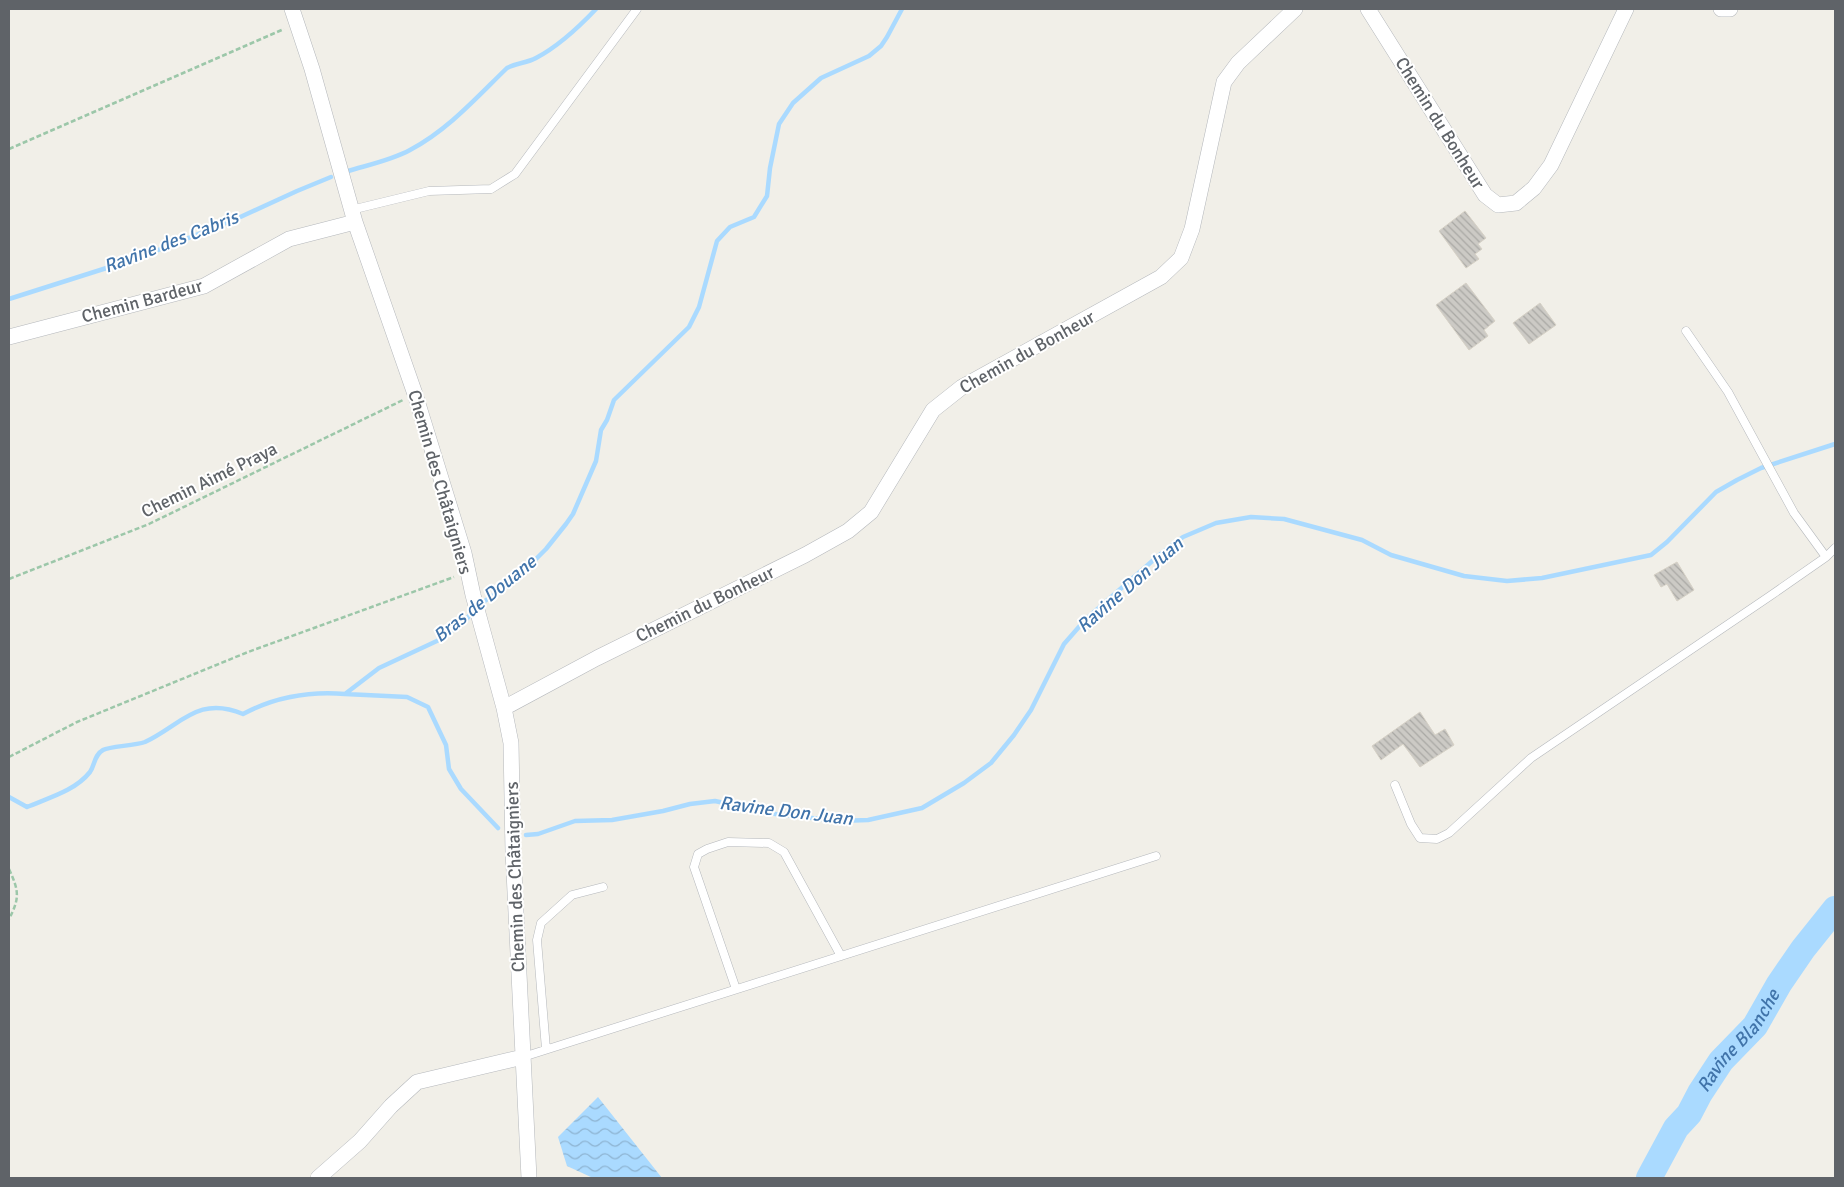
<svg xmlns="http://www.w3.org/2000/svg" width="1844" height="1187" font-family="Signika,sans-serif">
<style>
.water{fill:url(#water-waves)}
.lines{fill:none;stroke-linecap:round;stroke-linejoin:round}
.stream{stroke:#aadaff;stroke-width:4.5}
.river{stroke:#aadaff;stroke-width:26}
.building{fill:url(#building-back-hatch);stroke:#d6d1c6}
.lane-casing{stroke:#b5b8bc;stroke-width:9}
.street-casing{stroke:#b5b8bc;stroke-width:16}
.path{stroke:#9cc7a9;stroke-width:2.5;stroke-dasharray:5 2.5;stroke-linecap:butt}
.lane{stroke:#fff;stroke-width:8}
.street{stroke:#fff;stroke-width:15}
.labels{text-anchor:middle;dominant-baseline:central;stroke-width:4;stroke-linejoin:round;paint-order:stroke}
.street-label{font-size:18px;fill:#5f6368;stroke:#fff}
.water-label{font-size:19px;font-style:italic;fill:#4174aa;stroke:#fff}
</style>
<defs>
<pattern id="water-waves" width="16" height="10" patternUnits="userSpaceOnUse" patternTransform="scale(1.25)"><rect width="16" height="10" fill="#aadaff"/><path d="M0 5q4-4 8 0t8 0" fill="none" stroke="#8eb4d2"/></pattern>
<pattern id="building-back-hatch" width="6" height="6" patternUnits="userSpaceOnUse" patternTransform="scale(1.25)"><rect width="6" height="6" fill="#cccac5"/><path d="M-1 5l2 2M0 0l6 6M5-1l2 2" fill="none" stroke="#a9a8a4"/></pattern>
</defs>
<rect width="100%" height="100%" fill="#f1efe8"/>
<path class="water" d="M598 1097 662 1178H593L567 1166 558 1137Z"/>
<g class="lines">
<path class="stream" d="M348 171C368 165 392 160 410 150 448 130 477 97 507 68 516 63 527 63 536 58 559 46 578 28 596 9
M9 299 138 258 236 219 297 191 331 177
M479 605 515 580 546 549 566 524 573 514 596 461 601 430 607 420 614 400 689 327 699 307 717 241 730 227 754 217 767 196 770 168 779 124 793 103 821 78 869 56 881 46 887 37 902 9
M345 694 407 697 428 707 446 745 449 769 461 789 498 828
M9 797 27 807C48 798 75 791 90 772 95 765 94 755 103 750 110 746 134 746 145 742 181 725 198 695 243 714 275 697 308 691 345 694L379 668 439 640 465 621 474 610
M526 835 538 834 575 821 612 820 663 811 690 804 715 801 738 806 757 812 839 821 868 820 922 808 964 783 991 763 1014 735 1031 710 1064 644 1085 620 1158 556 1183 537 1216 523 1251 517 1284 519 1362 540 1391 555 1464 576 1507 581 1542 578 1651 555 1667 542 1716 492 1737 480 1761 468 1835 444"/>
<path class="river" id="s1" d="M1649 1178 1676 1128 1689 1114 1700 1093 1721 1061 1755 1026 1779 984 1803 949 1835 909"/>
</g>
<path class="building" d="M1465 211 1486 238 1478 244 1482 249 1475 254 1479 259 1466 268 1439 231Z
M1466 283 1495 321 1484 330 1488 336 1469 350 1436 305Z
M1540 303 1556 325 1529 344 1513 323Z
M1677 562 1694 590 1677 601 1667 584 1661 587 1654 575Z
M1420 712 1435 735 1445 729 1454 745 1420 767 1403 744 1381 760 1372 746Z"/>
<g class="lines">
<g class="lane-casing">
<path id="lane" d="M351 210 429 191 491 189 515 174 637 9
M1686 331 1728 392 1794 513 1826 557
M1395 785 1411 824 1420 838 1437 839 1449 833 1531 758 1770 596 1826 557 1835 548
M736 989 694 867 698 854 707 849 728 842 769 843 784 852 841 956
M546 1049 537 940 541 923 572 895 603 887
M523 1057 1156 856"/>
</g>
<g class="street-casing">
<path id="street" d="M292 9 312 69 355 222 415 394 464 553 473 595 504 708 511 743 513 851 529 1178
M1368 9 1485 195 1498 205 1516 203 1534 188 1551 165 1626 9
M1721 9H1730
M9 337 204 286 289 239 355 222
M504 708 597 658 805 555 848 531 871 512 933 410 962 387 1161 277 1181 258 1192 229 1224 82 1238 63 1295 9
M318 1178 360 1141 391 1106 417 1082 523 1057"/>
</g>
<path class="path" d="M9 149 284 29
M9 579 149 524 403 400
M9 757 77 722 248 652 454 577
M9 869C19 891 20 898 9 919"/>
<use href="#lane" class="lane"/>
<use href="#street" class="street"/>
</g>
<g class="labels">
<g class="street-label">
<text transform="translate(1440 123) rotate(58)">Chemin du Bonheur</text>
<text transform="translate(142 301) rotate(-15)">Chemin Bardeur</text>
<text transform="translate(1027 352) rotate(-29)">Chemin du Bonheur</text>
<text transform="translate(209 480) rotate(-26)">Chemin Aimé Praya</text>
<text transform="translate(440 482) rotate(74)">Chemin des Châtaigniers</text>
<text transform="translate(705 604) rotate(-26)">Chemin du Bonheur</text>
<text transform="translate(515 877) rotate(-92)">Chemin des Châtaigniers</text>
</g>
<g class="water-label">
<text transform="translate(171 242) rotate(-21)">Ravine des Cabris</text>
<text transform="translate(1130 585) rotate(-41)">Ravine Don Juan</text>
<text transform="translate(485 599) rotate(-39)">Bras de Douane</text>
<text transform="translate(786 811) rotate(7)">Ravine Don Juan</text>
<text stroke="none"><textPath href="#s1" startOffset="165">Ravine Blanche</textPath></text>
</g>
</g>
<rect width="1844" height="1187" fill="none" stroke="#5f6368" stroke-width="20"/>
</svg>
